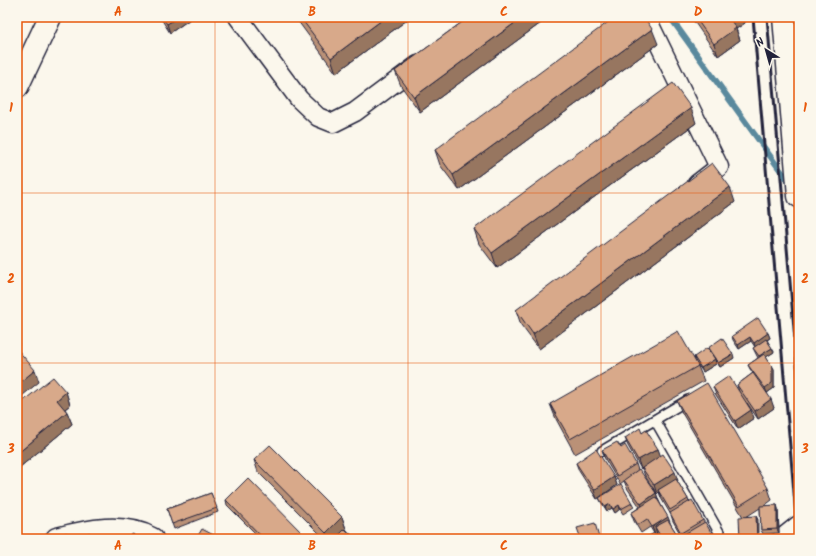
<svg xmlns="http://www.w3.org/2000/svg" width="816" height="556" font-family="Kalam,sans-serif">
<style>
.lines{fill:none;stroke-linecap:round;stroke-linejoin:round}
.stream{stroke:#5a899d;stroke-width:6}
.lane-casing{stroke:#22223b;stroke-width:12}
.street-casing{stroke:#22223b;stroke-width:21}
.secondary-casing{stroke:#22223b;stroke-width:25}
.highway-casing{stroke:#22223b;stroke-width:25}
.lane{stroke:#fbf7ec;stroke-width:9}
.street{stroke:#fbf7ec;stroke-width:18}
.secondary{stroke:#fbf7ec;stroke-width:22}
.highway{stroke:#fbf7ec;stroke-width:22}
.rail{stroke:#22223b;stroke-width:3}
.wall{fill:#ba9177;stroke:#22223b}
.shaded-wall{fill:#977661;stroke:#22223b}
.building{fill:#d8a98a;stroke:#22223b}
.grid{fill:none;stroke:#e8590c;stroke-width:1;stroke-opacity:0.55}
.neatline{fill:none;stroke:#e8590c;stroke-width:1.5}
.grid-label{font-size:13px;text-anchor:middle;font-weight:bold;fill:#e8590c}
</style>
<rect width="100%" height="100%" fill="#fbf7ec"/>
<filter id="ink" filterUnits="userSpaceOnUse"><feTurbulence type="fractalNoise" baseFrequency=".025" numOctaves="2"/><feDisplacementMap in="SourceGraphic" scale="8" xChannelSelector="R" yChannelSelector="G"/><feConvolveMatrix kernelMatrix="1 2 1 2 8 2 1 2 1" color-interpolation-filters="sRGB"/></filter>
<g filter="url(#ink)">
<g class="lines">
<path class="stream" d="M670 17 791 185"/>
<g class="lane-casing">
<path id="lane" d="M655 420 723 539
M602 451 688 400"/>
</g>
<g class="street-casing">
<path id="street" d="M238 17 299 99 318 117 333 123 355 112 418 65
M646 17 719 167 697 184"/>
</g>
<g class="secondary-casing">
<path id="secondary" d="M784 17 799 196
M57 539C87 531 124 523 152 539
M784 539 799 527"/>
</g>
<g class="highway-casing">
<path id="highway" d="M17 87 50 17"/>
</g>
<use href="#lane" class="lane"/>
<use href="#street" class="street"/>
<use href="#secondary" class="secondary"/>
<use href="#highway" class="highway"/>
<path class="rail" d="M753 17 798 539
M767 17 799 386"/>
</g>
<path class="wall" d="M160 17H193L170 33Z
M295 17H411L336 73Z
M469 17H549L420 112 401 86 395 71Z
M691 17H744L745 23 736 29 740 40 718 56Z
M658 44 459 190 440 165 435 150Z
M696 123 497 268 479 244 474 229Z
M735 202 539 349 521 325 516 310Z
M768 333 770 338 767 340 774 352 766 357 774 370V388L767 393 774 408 758 419 747 403 754 418 738 429 716 395 713 387 739 392 737 385 753 373 750 369 748 365 758 358 753 348 755 347 751 341 739 349 733 340 732 336Z
M708 348 734 358 720 367 710 352Z
M694 357 716 364 703 372 697 364 704 381 575 454 556 419 550 404 695 360Z
M66 392 70 405 65 409 67 412 72 424 20 467 17 463V406Z
M677 401 768 488 772 500 764 506 777 505 778 509 779 533 763 534 761 530 760 508 746 517 756 516 758 520 743 517 682 413Z
M642 433 658 449 660 456 677 481 688 499 689 502 703 520 715 539H683L673 521 671 515 661 498 659 492 657 494 645 476 642 468 641 469 628 446 625 438Z
M621 448 636 464 638 470 656 493 659 501 671 525 680 539H660L657 534 655 535 650 527 641 533 634 521 631 513 640 507 627 488 624 481 620 484 605 459 602 450Z
M254 460 342 517 346 529 355 539H325L258 472Z
M576 463 614 477 617 485 597 499 579 471Z
M211 493 218 512 174 529 167 509Z
M599 498 632 503 634 507 623 514 620 509 615 513 612 508 607 511 601 502Z
M226 500 303 534 304 538 303 539H261L227 505Z"/>
<path class="shaded-wall" d="M178 17H193L170 33 167 24Z
M386 17H411L336 73 331 58Z
M523 17H549L420 112 414 97Z
M733 17H744L745 23 736 29 740 40 718 56 714 44 730 19Z
M652 29 658 44 459 190 453 175Z
M691 108 696 123 497 268 492 253Z
M730 187 735 202 539 349 533 334Z
M768 333 770 338 755 347 754 343Z
M750 337 751 341 739 349 738 345Z
M17 340 19 345 17 347Z
M772 348 774 352 760 361 759 356Z
M733 354 734 358 720 367 718 363Z
M715 359 716 364 703 372 701 368Z
M772 366 774 370V388L767 393 765 388Z
M35 370 39 382 17 400V385Z
M66 392 70 405 61 412 57 400Z
M771 399 774 408 758 419 755 411Z
M751 410 754 418 738 429 735 421Z
M67 412 72 424 20 467 17 459V454Z
M658 449 661 457 641 469 638 460Z
M675 472 678 481 658 490 659 492 657 494 654 485Z
M614 477 617 485 597 499 594 490Z
M656 493 659 502 644 512 641 504Z
M610 504 612 508 607 511 605 507Z
M619 505 620 509 615 513 613 509Z
M777 505 778 509 779 533 777 529Z
M756 516 758 520V539H757Z
M342 517 346 529 336 539H328L326 533Z
M668 517 671 525 655 527 657 534 655 535 652 527Z
M303 534 304 538 303 539H298Z"/>
<path class="building" d="M162 17H178L167 24Z
M300 17H386L331 58Z
M469 17H523L414 97 395 71Z
M615 17H644L652 29 453 175 435 150Z
M695 17H733L730 19 736 28 714 44Z
M673 83 691 108 492 253 474 229Z
M712 163 730 187 533 334 516 310Z
M758 318 768 333 754 343 750 337 738 345 732 336Z
M678 331 698 366 570 439 550 404Z
M722 338 733 354 718 363 708 348Z
M766 339 772 348 759 356 753 348Z
M707 348 715 359 701 368 694 357Z
M17 349 35 370 17 385Z
M764 354 772 366V383L765 388 748 365Z
M753 373 771 399 755 411 737 385Z
M729 376 751 410 735 421 713 387Z
M53 377 66 392 57 400 67 412 17 454V406Z
M707 383 768 488 739 506 677 401Z
M640 428 642 433 646 430 658 449 638 460 625 438Z
M617 442 621 448 625 445 636 464 617 476 602 450Z
M270 445 342 517 326 533 254 460Z
M596 449 614 477 594 490 576 463Z
M663 454 675 472 654 485 642 468Z
M639 469 656 493 641 504 624 480Z
M248 478 303 534 298 539H264L226 500Z
M676 479 688 499 670 510 658 490Z
M621 484 632 503 621 509 619 505 613 509 610 504 605 507 599 498Z
M211 493 217 508 172 524 167 509Z
M656 497 668 517 652 527 647 519 638 525 631 513Z
M692 500 703 520 681 533 670 513Z
M777 505V529L761 530 760 506Z
M756 516 757 539H740L739 517Z
M668 520 680 539H662L655 527Z
M705 522 715 539H683L681 536Z
M595 523 599 538 594 539H581L577 528Z
M202 529 221 539H196Z
M345 529 355 539H335Z
M67 533 72 539H48L53 535Z
M90 533 94 539H72L70 536Z
M654 533 658 539H644Z
M133 534 137 539H125Z"/>
</g>
<path class="grid" d="M215 17V539M408 17V539M601 17V539M17 193H799M17 363H799"/>
<rect width="816" height="556" fill="none" stroke="#fbf7ec" stroke-width="44"/>
<g transform="translate(766 50) rotate(323)" stroke="#fbf7ec" stroke-width="3" paint-order="stroke">
<path d="M0-3L7 15L0 10L-7 15Z" fill="#22223b"/>
<text y="-6" font-size="11" font-weight="bold" text-anchor="middle" fill="#22223b">N</text>
</g>
<rect x="22" y="22" width="772" height="512" class="neatline"/>
<g class="grid-label">
<text x="118" y="16">A</text>
<text x="312" y="16">B</text>
<text x="504" y="16">C</text>
<text x="698" y="16">D</text>
<text x="11" y="112">1</text>
<text x="805" y="112">1</text>
<text x="11" y="283">2</text>
<text x="805" y="283">2</text>
<text x="11" y="453">3</text>
<text x="805" y="453">3</text>
<text x="118" y="550">A</text>
<text x="312" y="550">B</text>
<text x="504" y="550">C</text>
<text x="698" y="550">D</text>
</g>
</svg>
